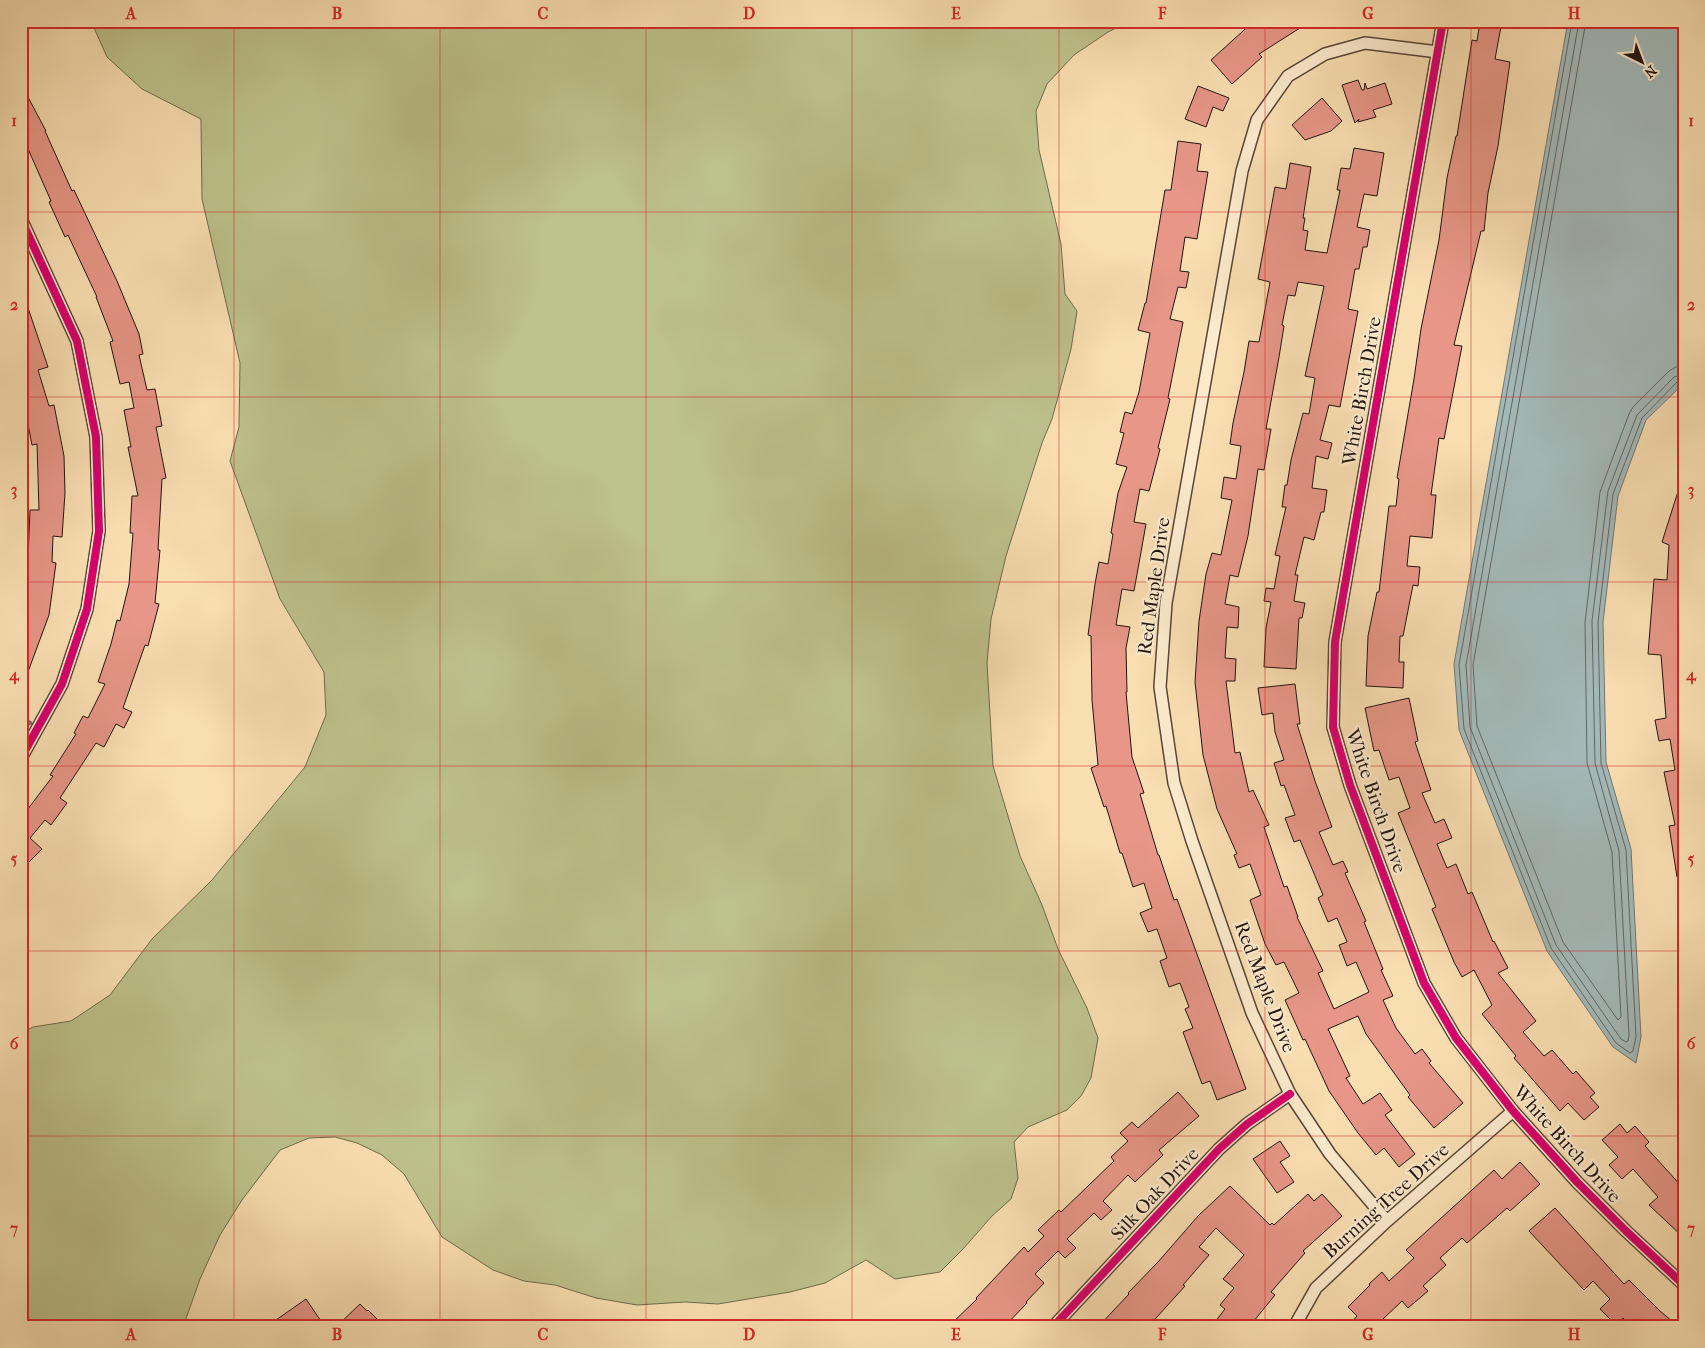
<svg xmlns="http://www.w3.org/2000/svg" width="1705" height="1348" font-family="'IM FELL French Canon',serif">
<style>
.green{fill:#bdc18c;stroke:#6f6a4e}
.water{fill:#a3b9b8;stroke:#6f7775}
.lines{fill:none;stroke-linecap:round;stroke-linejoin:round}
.shore{stroke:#626664;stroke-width:1}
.stream{stroke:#6f7775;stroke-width:4.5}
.building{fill:#e79687;stroke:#211410}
.street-casing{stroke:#574638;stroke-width:14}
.street{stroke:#fbeacc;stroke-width:11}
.cycleway-casing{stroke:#fbeacc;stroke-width:11}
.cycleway{stroke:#d6006c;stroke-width:8}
.grid{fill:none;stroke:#d62828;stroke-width:1;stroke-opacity:0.55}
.labels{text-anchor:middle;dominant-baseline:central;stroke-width:4.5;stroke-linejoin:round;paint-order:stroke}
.street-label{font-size:19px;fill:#211410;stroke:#fbeacc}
.neatline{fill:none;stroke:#d62828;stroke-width:2}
.grid-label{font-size:16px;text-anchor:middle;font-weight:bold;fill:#d62828}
</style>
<rect width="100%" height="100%" fill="#f9deb1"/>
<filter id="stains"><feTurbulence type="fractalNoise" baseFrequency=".004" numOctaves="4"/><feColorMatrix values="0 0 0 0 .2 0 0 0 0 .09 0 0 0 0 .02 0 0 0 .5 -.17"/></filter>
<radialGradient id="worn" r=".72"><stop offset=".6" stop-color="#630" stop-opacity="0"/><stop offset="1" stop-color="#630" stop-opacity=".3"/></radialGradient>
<path class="green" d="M91 21H1130L1108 32 1074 55 1047 84 1036 111 1039 150 1061 244 1065 294 1077 311 1071 349 1052 419 1042 443 1006 556 991 619 987 663 993 766 1020 856 1042 905 1058 949 1087 1008 1098 1038 1091 1078 1081 1096 1067 1110 1028 1127 1014 1142 1018 1178 1011 1199 992 1216 963 1249 940 1272 895 1279 866 1260 825 1283 790 1292 718 1304 685 1302 637 1305 596 1298 555 1285 524 1281 493 1270 442 1237 404 1174 382 1155 357 1143 335 1137 309 1138 280 1150 242 1200 220 1235 200 1279 183 1327H21V1033L33 1027 71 1021 110 995 152 939 212 880 305 767 326 715 324 672 280 599 230 461 239 427 240 363 202 199 201 119 142 89 107 57Z"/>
<path class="water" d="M1568 21H1684V383L1646 420 1618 496 1603 622 1606 762 1631 849 1641 1037 1636 1063 1613 1047 1547 951 1459 730 1454 664Z"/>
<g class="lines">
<path class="shore" d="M1572 21 1459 665 1464 729 1551 948 1616 1043 1630 1053 1633 1051 1636 1037 1626 850 1601 763 1598 622 1613 494 1642 418 1678 381 1684 380
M1579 21 1466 665 1470 727 1556 945 1621 1039 1626 1042 1628 1041 1629 1036 1619 851 1595 763 1592 621 1608 491 1637 415 1674 377 1684 374
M1586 21 1473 665 1477 726 1563 942 1618 1020 1621 1017 1612 852 1587 763 1585 623 1600 492 1629 414 1633 407 1669 371 1676 367 1684 366"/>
<path class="stream" d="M21 718 30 723"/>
</g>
<path class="building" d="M1254 21H1311L1259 54 1262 57 1232 84 1211 60Z
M1480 21H1502L1495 59 1510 62 1498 146 1488 193 1484 231H1481L1454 345 1462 346 1444 439 1439 438 1431 495H1436L1432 538 1410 536 1407 566 1420 567 1418 586 1413 585 1403 636H1400L1399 662H1404L1403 688 1366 686 1368 636 1377 592H1379L1389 506H1396L1399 479 1397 478 1414 379 1421 329 1439 240 1447 178 1456 136H1457L1472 40 1477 41Z
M1358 80 1362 90H1364L1365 83 1367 89 1385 83 1392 104 1373 110 1376 117 1358 122 1359 119 1355 123 1342 85Z
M21 84 46 131H45L72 191 74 190 117 281 139 334 143 354 139 355 147 390 155 389 162 426 156 427 166 478 162 479 158 550H160L155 603 159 604 148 646 145 645 123 708 132 712 124 728 116 724 104 747 96 743 60 798 67 803 51 825 45 820 30 838 42 849 21 870V818L53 776 50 775 76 734 74 733 83 716 88 718 105 684 98 682 111 644 117 620 120 621 129 584 133 533H130L132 496H138L128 447H131L124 410 134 408 129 382 120 384 110 342 113 341 96 297H97L68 235 65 237 49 202 51 201 25 142 21 144Z
M1198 86 1229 98 1223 111 1213 107 1206 127 1185 119Z
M1322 98 1342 121 1331 131 1305 140 1292 125Z
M1178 141 1201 144 1197 171 1208 172 1197 239 1185 237 1180 271 1189 272 1186 288 1178 287 1170 319 1183 322 1168 398 1170 399 1158 448 1160 449 1149 491 1140 489 1134 522 1146 524 1134 591 1122 589 1116 625 1130 627 1126 648 1127 692H1126L1132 757 1144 793 1140 794 1158 855H1159L1174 900 1177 899 1246 1089 1217 1100 1210 1081 1202 1084 1183 1032 1193 1028 1185 1009 1189 1007 1180 983 1169 987 1160 961 1167 958 1157 929 1148 932 1140 913 1152 908 1144 883 1133 887 1122 853H1120L1106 806 1104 807 1091 768 1098 765 1092 700 1091 636 1088 635 1095 584 1099 562 1108 564 1113 534 1111 533 1118 493 1127 467 1116 464 1124 433 1120 432 1125 412 1132 414 1139 392 1150 333 1138 330 1145 303H1146L1165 190H1171Z
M1354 148 1384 153 1377 196 1364 194 1357 227 1370 230 1367 247H1363L1359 269H1355L1348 309 1358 311 1340 407 1329 405 1320 440 1332 443 1328 459 1316 456 1312 488 1327 490 1324 512H1321L1314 540 1304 537 1295 575H1298L1294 601 1305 603 1302 618H1299L1296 669 1264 667 1266 628 1271 602 1264 601 1266 588 1274 589 1280 556 1275 555 1286 507H1282L1285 485H1287L1291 460 1303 413 1309 414 1315 378 1305 376 1324 286 1298 282 1295 296 1288 295 1282 325 1284 326 1279 357 1266 429H1271L1264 470 1258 469 1248 536 1238 577 1230 575 1225 604 1239 607 1238 628 1227 627 1225 658 1236 659 1235 681H1226L1235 753 1240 752 1249 792 1253 790 1269 825 1264 827 1284 887 1287 886 1298 917H1297L1323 971 1318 973 1334 1009 1369 992 1356 962 1347 966 1339 945 1347 942 1337 918 1328 922 1318 898 1323 895 1300 840 1294 842 1285 818 1295 815 1284 785 1281 786 1274 763 1284 760 1275 732 1273 713 1262 715 1258 688 1295 684 1300 724H1297L1315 781 1332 827 1319 832 1333 865 1343 861 1348 872 1345 873 1366 921 1364 922 1383 969 1381 970 1393 996 1383 1000 1396 1028 1415 1054 1422 1049 1431 1061 1429 1063 1463 1103 1434 1128 1408 1097 1410 1095 1366 1034 1358 1016 1328 1029 1350 1076 1346 1078 1363 1104 1380 1093 1392 1110 1385 1115 1415 1154 1399 1167 1384 1148 1376 1155 1358 1133 1329 1091 1305 1039 1303 1040 1285 1000 1299 993 1284 962 1276 965 1265 944 1250 900 1261 895 1250 864 1239 868 1234 855 1237 854 1217 809 1203 755 1195 682 1199 621 1206 574 1212 553 1221 555 1232 500 1221 498 1224 477 1236 479 1241 446 1230 444 1233 423 1244 372 1249 341 1259 342 1270 282 1258 279 1275 187 1286 189 1290 163 1311 167 1303 218H1305L1303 230 1308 231 1305 250 1327 253 1340 190H1337L1341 168 1350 169Z
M24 296 48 367 38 370 49 406 54 405 64 456 65 493 62 537 53 536 52 562 56 563 49 615 22 688 21 611 26 598H21V590L25 559H28L30 510H39L37 444 32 445 23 398 21 399V297Z
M1681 482H1684V603L1682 632H1684V876L1677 877 1669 826 1675 825 1664 772 1675 770 1670 739 1659 741 1655 720 1666 718 1661 655 1648 654 1654 579 1667 580 1669 545 1662 542Z
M1409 698 1418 741 1415 742 1431 790 1422 793 1435 823 1444 819 1452 838 1437 844 1447 868 1456 864 1468 894 1472 892 1493 942 1494 941 1508 968 1498 973 1536 1021 1523 1032 1544 1056 1552 1050 1573 1074 1576 1071 1595 1093 1590 1097 1599 1107 1584 1120 1568 1103 1560 1111 1514 1058 1516 1056 1482 1014 1492 1005 1474 970 1462 977 1454 962 1432 909 1436 907 1398 813 1410 808 1399 777 1389 780 1379 750 1374 751 1365 708Z
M1178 1092 1199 1116 1159 1150 1163 1155 1135 1182 1128 1175 1103 1201 1112 1210 1101 1220 1094 1213 1067 1239 1076 1248 1065 1258 1058 1251 1035 1274 1044 1283 1026 1302 1027 1303 1004 1327H948L977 1299 976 1298 1024 1247 1028 1252 1044 1236 1038 1230 1059 1210 1061 1212 1114 1161 1111 1157 1128 1141 1120 1133 1132 1122 1138 1128Z
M1620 1124 1627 1133 1635 1126 1649 1142 1645 1146 1684 1189V1238L1649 1205 1658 1197 1633 1169 1622 1179 1609 1165 1618 1157 1602 1140Z
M1280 1141 1290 1156 1280 1162 1294 1182 1277 1193 1253 1159Z
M1520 1162 1540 1184 1510 1211 1507 1208 1467 1243 1462 1238 1440 1258 1446 1265 1423 1286 1428 1291 1408 1308 1402 1301 1383 1319 1391 1327H1347L1357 1316 1348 1307 1370 1285 1369 1284 1382 1272 1389 1281 1414 1258 1406 1250 1494 1170 1502 1179Z
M1230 1186 1270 1225 1272 1223 1274 1225 1308 1194 1314 1201 1322 1194 1342 1216 1303 1251 1305 1253 1271 1292 1275 1295 1249 1327H1211L1225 1309 1220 1305 1234 1288 1223 1279 1244 1255 1216 1228 1199 1247 1209 1255 1183 1285 1185 1286 1148 1327H1098L1129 1294 1128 1293 1158 1262 1198 1216Z
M1555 1208 1624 1284 1629 1280 1660 1311 1679 1327H1631L1623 1318 1616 1325 1600 1309 1610 1299 1593 1281 1584 1290 1529 1231Z
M306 1299 325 1327H266Z
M360 1304 367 1311 368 1310 385 1327H336Z"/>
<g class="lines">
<g class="street-casing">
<path id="street" d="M1443 21 1335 642 1333 727 1350 785 1424 983 1456 1038 1513 1111 1577 1182 1626 1231 1684 1285
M21 219 77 341 96 437 99 531 87 609 62 684 21 758
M1387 1221 1330 1154 1290 1094 1252 1013 1192 841 1174 783 1160 687 1166 603 1242 171 1257 120 1288 76 1325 54 1365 43 1438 52
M1053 1327 1219 1149 1247 1124 1290 1094
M1294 1327 1316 1288 1387 1221 1513 1111"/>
</g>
<use href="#street" class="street"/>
<g class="cycleway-casing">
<path id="cycleway" d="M1443 21 1335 642 1333 727 1350 785 1424 983 1456 1038 1513 1111 1577 1182 1626 1231 1684 1285
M21 219 77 341 96 437 99 531 87 609 62 684 21 758
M1053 1327 1219 1149 1247 1124 1290 1094"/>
</g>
<use href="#cycleway" class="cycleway"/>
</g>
<path class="grid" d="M234 21V1327M440 21V1327M646 21V1327M852 21V1327M1059 21V1327M1265 21V1327M1471 21V1327M21 212H1684M21 397H1684M21 582H1684M21 766H1684M21 951H1684M21 1136H1684"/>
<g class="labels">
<g class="street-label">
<text transform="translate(1362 391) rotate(-80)">White Birch Drive</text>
<text transform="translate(1154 586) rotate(-82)">Red Maple Drive</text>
<text transform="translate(1376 801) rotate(71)">White Birch Drive</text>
<text transform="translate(1265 987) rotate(69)">Red Maple Drive</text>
<text transform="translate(1567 1144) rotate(48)">White Birch Drive</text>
<text transform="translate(1155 1194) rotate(-47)">Silk Oak Drive</text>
<text transform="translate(1386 1201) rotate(-42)">Burning Tree Drive</text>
</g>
</g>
<rect width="1705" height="1348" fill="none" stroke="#f9deb1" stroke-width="55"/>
<g transform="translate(1642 62) rotate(138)" stroke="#fbeacc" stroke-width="4" paint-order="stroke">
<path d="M0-4L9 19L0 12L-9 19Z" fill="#211410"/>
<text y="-8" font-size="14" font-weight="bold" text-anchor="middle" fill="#211410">N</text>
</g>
<rect x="28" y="28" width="1650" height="1292" class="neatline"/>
<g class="grid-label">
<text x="131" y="19">A</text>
<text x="337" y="19">B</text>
<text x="543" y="19">C</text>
<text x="749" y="19">D</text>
<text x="956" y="19">E</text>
<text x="1162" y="19">F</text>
<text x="1368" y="19">G</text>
<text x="1574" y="19">H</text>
<text x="14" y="126">1</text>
<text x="1691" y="126">1</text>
<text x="14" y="310">2</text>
<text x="1691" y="310">2</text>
<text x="14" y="495">3</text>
<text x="1691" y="495">3</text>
<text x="14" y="680">4</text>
<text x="1691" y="680">4</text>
<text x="14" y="864">5</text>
<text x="1691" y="864">5</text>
<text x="14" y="1049">6</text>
<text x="1691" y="1049">6</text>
<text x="14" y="1234">7</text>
<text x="1691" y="1234">7</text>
<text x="131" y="1340">A</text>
<text x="337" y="1340">B</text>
<text x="543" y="1340">C</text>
<text x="749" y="1340">D</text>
<text x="956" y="1340">E</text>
<text x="1162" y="1340">F</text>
<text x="1368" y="1340">G</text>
<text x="1574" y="1340">H</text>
</g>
<rect width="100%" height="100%" filter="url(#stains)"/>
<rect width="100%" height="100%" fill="url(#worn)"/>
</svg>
